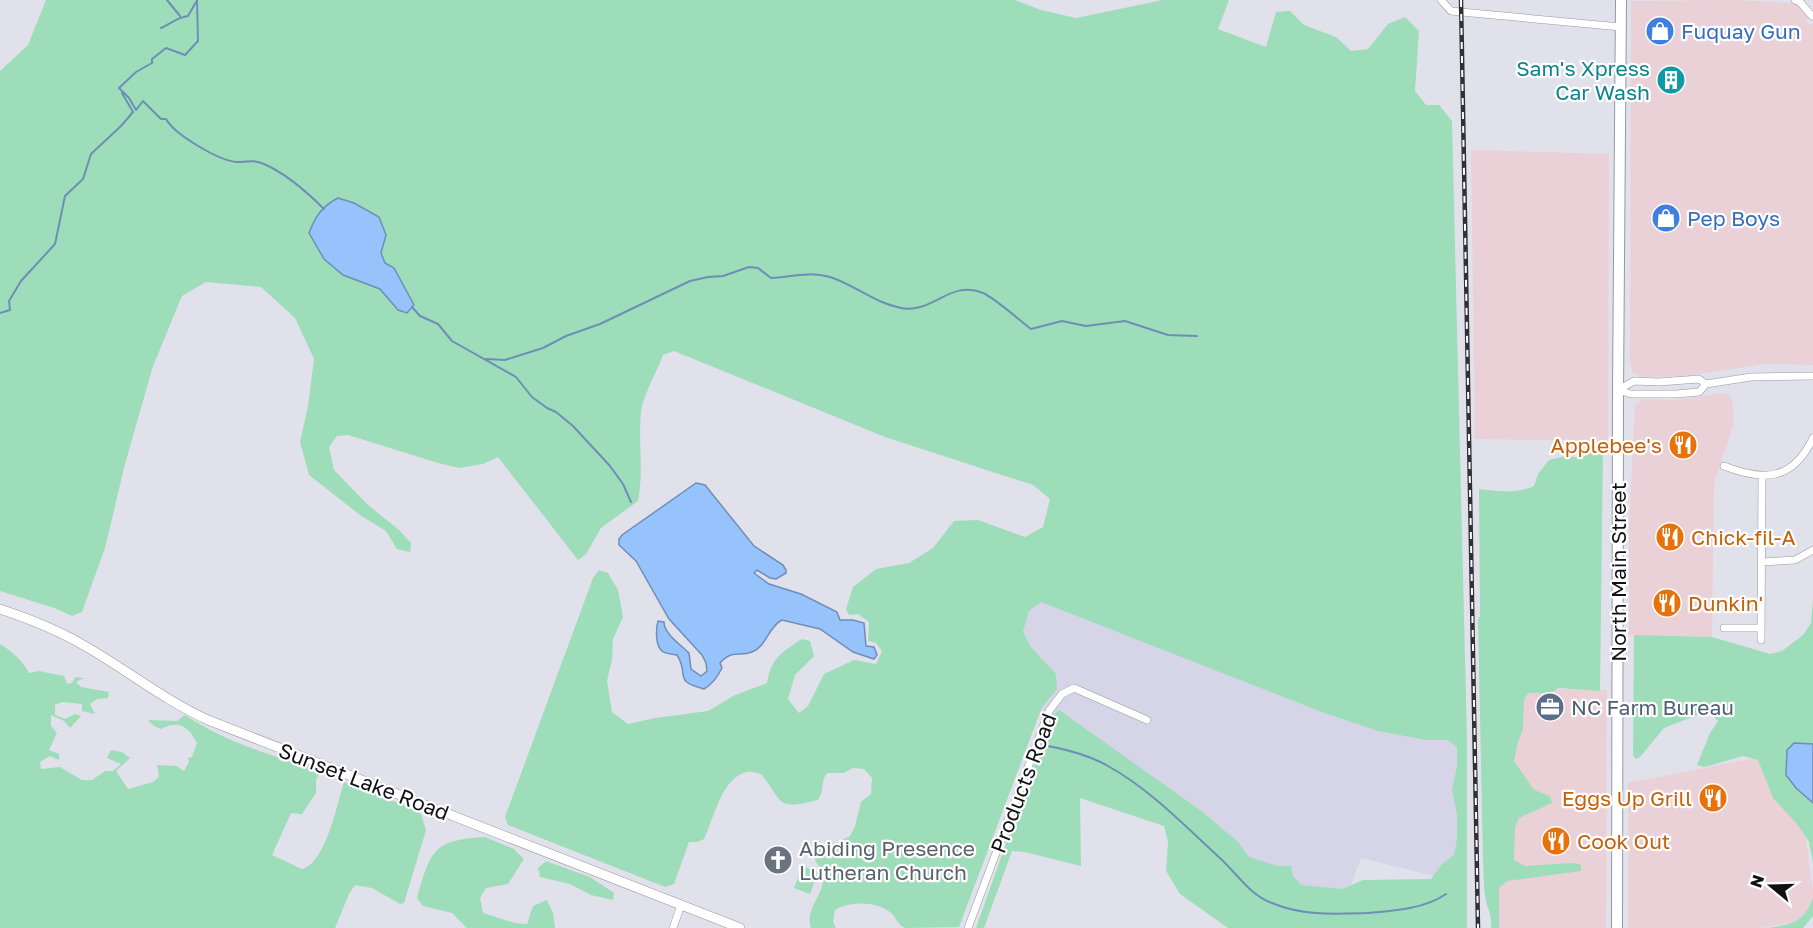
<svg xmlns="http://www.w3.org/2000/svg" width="1813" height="928" font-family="'Golos Text',sans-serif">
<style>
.commercial{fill:#ead1d8}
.built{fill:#d6d5e7}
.green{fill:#9eddb9}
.water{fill:#97c3fc;stroke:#6f8eb7;stroke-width:1.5}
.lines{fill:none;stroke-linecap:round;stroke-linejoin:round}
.stream{stroke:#6f8eb7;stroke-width:2}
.minor-casing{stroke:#9897a1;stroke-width:8}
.secondary-casing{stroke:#9897a1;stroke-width:10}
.trunk-casing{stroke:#9897a1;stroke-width:12}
.minor{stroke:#fff;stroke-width:7}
.secondary{stroke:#fff;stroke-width:9}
.trunk{stroke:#fff;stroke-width:10}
.rail-casing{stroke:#303035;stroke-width:4.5}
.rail{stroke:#fff;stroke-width:2;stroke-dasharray:7;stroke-linecap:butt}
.labels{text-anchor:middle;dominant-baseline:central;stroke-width:4.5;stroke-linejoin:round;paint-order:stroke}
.shop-label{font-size:21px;fill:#366cbe;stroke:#fff;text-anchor:start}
.culture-label{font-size:21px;fill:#0d838f;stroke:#fff;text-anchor:end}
.food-label{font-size:21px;fill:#c56008;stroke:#fff;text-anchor:start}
.street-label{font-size:21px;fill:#111115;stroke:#fff}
.service-label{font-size:21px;fill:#4e5e75;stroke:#fff;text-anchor:start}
.worship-label{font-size:21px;fill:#5b616d;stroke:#fff;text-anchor:start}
</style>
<rect width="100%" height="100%" fill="#e1e1ec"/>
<path class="commercial" d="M1735 0 1793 3 1801 7 1807 15V23L1813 25V365L1764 364 1687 376 1640 377 1633 373 1630 361 1631 1Z
M1471 150 1609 154 1608 441 1475 439Z
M1723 393H1727L1732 400 1734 414 1733 426 1715 480 1714 489 1712 637 1629 635V527L1635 406 1643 399 1677 400Z
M1493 688 1607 690 1606 928H1495Z
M1760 757 1802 810 1813 891V903L1802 921 1761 928H1628V783Z"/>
<path class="built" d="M1007 578 1460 740 1462 883 1361 858 1345 901 1261 886 1055 724 1033 714Z"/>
<path class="green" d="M46 0H1015L1041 10 1076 18 1163 0H1229L1218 29 1266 47 1276 12 1290 11 1304 25 1336 37 1351 51 1368 49 1388 24 1405 17 1419 31 1415 91 1426 105H1439L1452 121 1467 741V928H1228L1180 894 1166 871 1168 842 1164 826 1080 798 1081 866 1025 852 1012 851 984 928H976L1048 725 1054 714 1059 710 1200 810 1238 842 1249 857 1278 866H1291L1293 876 1301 885 1342 889 1363 880 1431 879 1442 864 1454 855 1457 839V814L1452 790 1457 766V747L1448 740H1426L1378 731 1322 712 1041 602 1029 611 1023 631 1030 646 1056 674 1057 689 1042 707 959 927 906 928C897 926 897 917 890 912 875 901 850 901 835 910L833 922 836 928H811C805 911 820 899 823 882 827 865 809 867 816 847L838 842 850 836 855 826 861 802 871 794 872 778 864 769 853 768 843 773H827C820 783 825 790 818 800 775 811 784 802 761 774 757 773 751 771 747 772 722 777 714 818 704 839L697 842H689L674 884 665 887 508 825 505 817 593 578 599 570 608 573 618 590 623 617 613 639 612 659 607 681 612 712 628 724 655 718 708 711 735 695 767 683C771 658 782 652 802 639L810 641 814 656 795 675 788 699 799 713 808 706 824 674 854 660 876 664 882 651 876 643 868 641 869 622 858 614 849 615 846 609 853 587 876 569 909 563 933 548 954 521 978 520 1025 537 1043 527 1050 499 1033 485 885 437 674 351 663 355C657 372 643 395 641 412 638 442 644 471 638 501L601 528 586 554 578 560 498 457 483 464 459 468 438 463 348 435 337 436 329 447 334 470 368 505 399 530 411 543 410 552 397 549 386 531 360 515 309 475 300 442 308 406 314 359 295 318 261 287 206 282 182 296 153 366 125 464 105 548 82 612 72 616 54 608 0 591V71L28 45Z
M1603 445 1600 691 1558 688 1552 693H1528L1524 700 1523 729 1518 742 1514 761 1534 790 1550 796 1552 803 1519 818 1515 827 1514 860 1525 866 1569 863 1580 864 1581 867V871L1507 881 1499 888V928H1491C1492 919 1490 913 1487 905 1483 891 1484 875 1483 861L1478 620 1480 616 1479 489C1497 491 1517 494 1534 486L1538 474 1549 460 1566 456 1582 458Z
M1813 599V744L1794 743 1788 750 1786 775 1796 788 1813 803V863L1809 842 1797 824 1773 798 1758 760 1743 756 1705 767 1697 765 1710 733 1718 721 1711 714H1700L1664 728 1640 757 1636 759 1633 755 1634 635 1712 637 1770 654 1782 651 1803 635 1811 623Z
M0 644C13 652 22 660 29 673L39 671 64 676 67 684 72 683 75 677 84 678 76 682 81 687 109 692 108 698 97 699 90 704 95 714 82 711V704L62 702 55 705V715L65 719 75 714 81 716 70 728 64 721 51 715V726L57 733 49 750 59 754V760L50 756 40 762 41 769 60 767 82 780H92L105 771H113L121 764 107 758 111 750 122 752 130 758 116 771 128 789 153 782 159 777 157 765 177 766 184 771 189 762 188 758 192 757 197 743C188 726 179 720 161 729L154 726 148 720 177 721 185 715C225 742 274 757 321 770L316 780V793L302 814 291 813 272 855 302 869C326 863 337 804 344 782L414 809 421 814 426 830 404 903 400 904 372 888 355 885 349 894 335 928H0Z
M485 837 514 849 524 859 508 884 486 888 480 898 483 913C498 917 511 924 527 924L533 906 547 900 553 913 555 928H467L452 913 423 906 417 898C431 851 432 840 485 837Z
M546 861 590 877 614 893 613 900 591 895 570 884 540 877 538 868Z
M803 866 818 872 810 894 794 888Z
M1813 898V916L1803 928H1768C1793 924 1803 923 1813 898Z"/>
<path class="water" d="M338 198 354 203 379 217 386 235 381 253 385 263 394 268 414 305 407 313 398 310 380 289 343 275 324 259 309 233C315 217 322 206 338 198Z
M696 483 705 485 754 546 783 565 786 570V573L776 579 770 578 757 570 754 573 769 584 801 594 837 612 840 620H853L864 623 866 646 874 647 877 655 874 659 853 652 820 629 782 620C768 627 767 646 752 652 739 657 732 649 720 663L722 668C718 676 713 684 704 689 672 681 690 675 677 655 673 654 665 654 662 651 655 645 656 628 658 621L664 622C664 634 681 645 689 653L691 669 701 676 707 671 706 663 702 655 669 619 636 561 619 545V539L622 535Z
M1794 743 1813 744V803L1796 788 1786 775 1787 750Z"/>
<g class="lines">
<path class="stream" d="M167 0 180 16
M161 28C170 24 178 17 188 16L196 2
M119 88 129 98 136 110 143 101 161 119H166C174 134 219 161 237 162 249 162 252 159 264 164 287 174 307 192 324 209
M119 88 136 72 152 63V59L166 48 185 55 198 41 197 0
M412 307 420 316 438 324 452 341 516 377 532 397 547 408 556 412 573 426 610 466 623 484 631 502
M0 313 10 310 9 301 21 281 55 244 65 196 83 179 91 154 121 126 133 112 122 93
M486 359 505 360 543 348 566 336 600 324 690 281 708 277 723 276 749 267 758 268 771 278C791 277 809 271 830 277 855 285 875 303 901 308 933 314 950 279 983 293 996 299 1018 319 1031 329L1062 321 1086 326 1125 321 1168 335 1197 336
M1048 746C1069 750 1089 755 1108 766 1151 790 1185 826 1221 859 1237 874 1250 895 1272 903 1303 916 1334 914 1367 913 1392 911 1425 909 1446 894"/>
<g class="minor-casing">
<path id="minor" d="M1441 0 1451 11 1461 12 1621 27
M1795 0 1800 2 1812 16
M1618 390 1631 394H1676L1699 392 1706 384 1751 377 1813 376
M1618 390 1634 381 1659 382 1699 379 1706 384
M1724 466C1765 482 1793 480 1813 438
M1761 562 1795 560 1813 550
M1724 628H1761
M1761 640 1762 477
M673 928 681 905
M968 928 1049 711 1062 694 1074 688 1147 720"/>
</g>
<g class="secondary-casing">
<path id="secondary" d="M0 609C30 619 58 630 85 646 127 670 164 700 208 720L740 928"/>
</g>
<g class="trunk-casing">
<path id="trunk" d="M1617 928 1618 390 1621 0"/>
</g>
<use href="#minor" class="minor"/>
<use href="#secondary" class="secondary"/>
<use href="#trunk" class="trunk"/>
<g class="rail-casing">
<path id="rail" d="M1461 0C1466 309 1473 619 1478 928"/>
</g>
<use href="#rail" class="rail"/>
</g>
<defs>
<g id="shop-disc" transform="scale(1.5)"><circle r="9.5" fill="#3f7fe0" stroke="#fff"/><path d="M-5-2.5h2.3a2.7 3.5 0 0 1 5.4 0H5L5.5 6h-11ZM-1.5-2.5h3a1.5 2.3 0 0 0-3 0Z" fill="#fff"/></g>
<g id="building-disc" transform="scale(1.5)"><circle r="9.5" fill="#0f9aa8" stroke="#fff"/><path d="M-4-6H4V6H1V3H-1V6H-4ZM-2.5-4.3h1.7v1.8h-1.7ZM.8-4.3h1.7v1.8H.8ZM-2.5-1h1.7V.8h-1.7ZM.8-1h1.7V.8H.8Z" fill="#fff"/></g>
<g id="restaurant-disc" transform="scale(1.5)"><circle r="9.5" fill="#e8710a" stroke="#fff"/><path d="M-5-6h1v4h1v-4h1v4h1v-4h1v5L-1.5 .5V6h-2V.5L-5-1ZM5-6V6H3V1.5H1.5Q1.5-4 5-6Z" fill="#fff"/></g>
<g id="office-disc" transform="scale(1.5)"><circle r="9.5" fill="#5c6f8a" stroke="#fff"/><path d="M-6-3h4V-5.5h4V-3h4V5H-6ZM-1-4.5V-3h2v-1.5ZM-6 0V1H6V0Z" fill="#fff"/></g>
<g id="church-disc" transform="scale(1.5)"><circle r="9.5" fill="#6b7280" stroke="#fff"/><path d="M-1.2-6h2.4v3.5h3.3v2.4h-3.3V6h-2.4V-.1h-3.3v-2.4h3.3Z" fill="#fff"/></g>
</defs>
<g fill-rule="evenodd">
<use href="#shop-disc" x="1660" y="31"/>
<use href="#building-disc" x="1671" y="80"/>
<use href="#shop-disc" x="1666" y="218"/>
<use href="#restaurant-disc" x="1683" y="445"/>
<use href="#restaurant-disc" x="1670" y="537"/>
<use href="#restaurant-disc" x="1667" y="603"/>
<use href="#office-disc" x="1550" y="707"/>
<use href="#restaurant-disc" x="1713" y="798"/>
<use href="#restaurant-disc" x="1556" y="841"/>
<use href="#church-disc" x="778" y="860"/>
</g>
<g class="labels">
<g class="shop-label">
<text x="1681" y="31">Fuquay Gun</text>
<text x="1687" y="218">Pep Boys</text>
</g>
<g class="culture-label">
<text x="1650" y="68">Sam's Xpress<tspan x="1650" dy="24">Car Wash</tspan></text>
</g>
<g class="food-label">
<text x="1662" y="445" text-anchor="end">Applebee's</text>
<text x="1691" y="537">Chick-fil-A</text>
<text x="1688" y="603">Dunkin'</text>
<text x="1692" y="798" text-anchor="end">Eggs Up Grill</text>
<text x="1577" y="841">Cook Out</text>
</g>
<g class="street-label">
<text transform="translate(1618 572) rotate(-90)">North Main Street</text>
<text transform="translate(364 781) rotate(21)">Sunset Lake Road</text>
<text transform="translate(1023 783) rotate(-69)">Products Road</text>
</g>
<g class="service-label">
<text x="1571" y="707">NC Farm Bureau</text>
</g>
<g class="worship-label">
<text x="799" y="848">Abiding Presence<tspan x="799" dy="24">Lutheran Church</tspan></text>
</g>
</g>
<g transform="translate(1771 886) rotate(289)" stroke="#ffffff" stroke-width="4.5" paint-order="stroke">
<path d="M0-4.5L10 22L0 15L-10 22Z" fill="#111115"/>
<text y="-9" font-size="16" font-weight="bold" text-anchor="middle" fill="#111115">N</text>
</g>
</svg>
